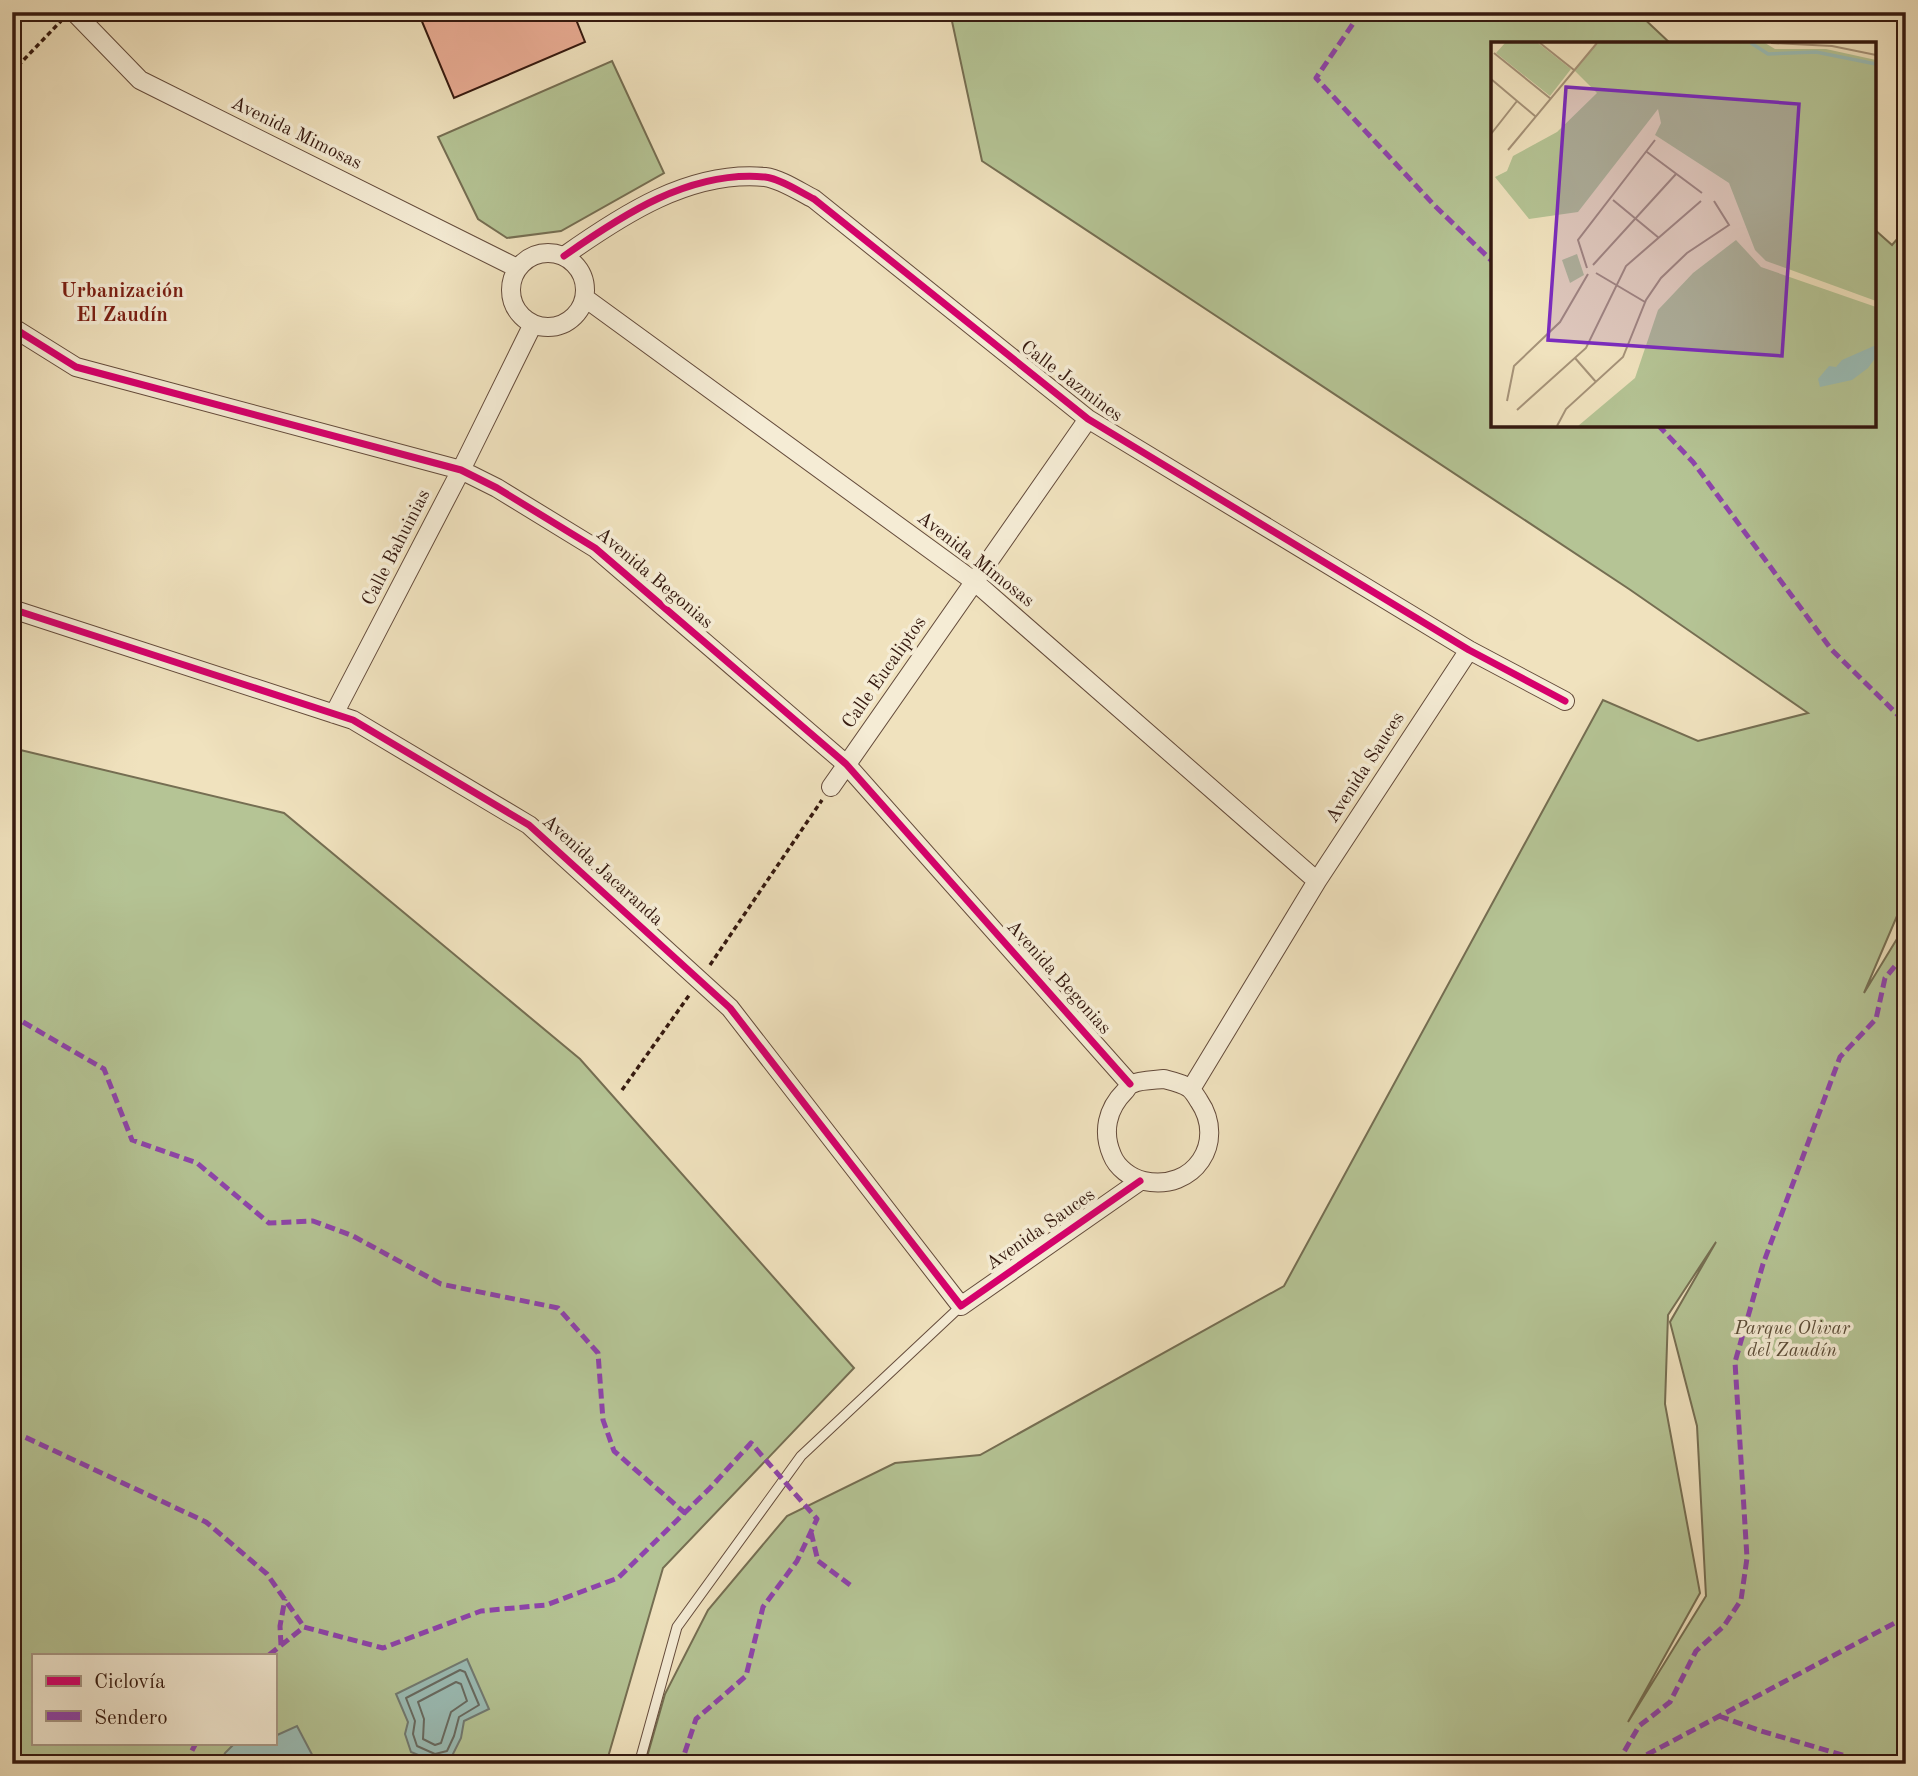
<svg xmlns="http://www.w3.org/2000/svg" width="1918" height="1776" font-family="'Old Standard TT',serif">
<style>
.green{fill:#b5c495;stroke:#756e52;stroke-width:2;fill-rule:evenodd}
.water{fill:#9bbdb6;stroke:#727b73;stroke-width:2}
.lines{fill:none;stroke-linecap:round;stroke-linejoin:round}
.shore{stroke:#686b62;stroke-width:2}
.building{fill:#eaad95;stroke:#35190f;stroke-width:2}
.service-casing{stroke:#644b3b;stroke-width:11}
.minor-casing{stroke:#644b3b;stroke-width:20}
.path{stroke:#35190f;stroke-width:3.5;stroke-dasharray:5 3.5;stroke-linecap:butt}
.service{stroke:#f5ecd5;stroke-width:9}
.minor{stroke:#f5ecd5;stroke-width:18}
.quiet{stroke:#8e44ad;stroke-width:5;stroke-dasharray:10 5;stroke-linecap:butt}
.cycleway-casing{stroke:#f5ecd5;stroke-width:11}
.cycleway{stroke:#d6006c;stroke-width:7}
.labels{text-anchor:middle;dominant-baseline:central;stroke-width:7;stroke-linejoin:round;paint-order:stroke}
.street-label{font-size:19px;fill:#35190f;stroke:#f5ecd5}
.park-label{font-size:19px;font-style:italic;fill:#5b4c37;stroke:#f5ecd5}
.neighbourhood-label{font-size:21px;font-weight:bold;fill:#7a1f14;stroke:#f5ecd5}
.inset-river{fill:none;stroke:#9bbdb6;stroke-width:3.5}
.inset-road{fill:none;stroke:#a59278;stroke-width:2}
.view{fill:#7b2cbf;fill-opacity:0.15;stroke:#7b2cbf;stroke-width:3.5}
.inset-edge{fill:none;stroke:#35190f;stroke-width:3.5}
</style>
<rect width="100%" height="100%" fill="#f0e2be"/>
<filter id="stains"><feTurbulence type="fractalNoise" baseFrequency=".00286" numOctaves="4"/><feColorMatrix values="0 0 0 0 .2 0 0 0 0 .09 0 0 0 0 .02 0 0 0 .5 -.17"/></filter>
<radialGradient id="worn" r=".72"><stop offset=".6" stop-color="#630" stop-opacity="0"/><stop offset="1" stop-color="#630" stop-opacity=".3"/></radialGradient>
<path class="green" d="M950 12H1637L1671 44H1493V425H1874V229L1892 245 1906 229V895L1864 993 1906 924V1764H645L665 1694 708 1610 787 1516 895 1463 980 1455 1284 1286 1603 700 1698 741 1808 713 1629 589 982 161ZM1716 1242 1670 1322 1697 1426 1706 1596 1628 1722 1700 1593 1665 1404 1668 1315Z
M612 61 664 173 561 231 507 238 478 219 438 137Z
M12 748 284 813 580 1059 854 1368 663 1568 606 1764H12ZM33 1655H275V1743H33Z"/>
<path class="water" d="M467 1659 489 1709 464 1721 461 1738 451 1758 435 1762 411 1752 405 1734 408 1722 396 1694Z
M297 1726 317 1764H220L225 1753 235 1743H275V1736Z"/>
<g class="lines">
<path class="shore" d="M460 1670 465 1672 479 1705 459 1717 454 1736 447 1751 435 1754 417 1746 413 1734 415 1721 406 1698Z
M456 1682 461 1684 467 1701 451 1712 441 1743 435 1745 423 1739 424 1719 418 1702Z"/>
</g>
<path class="building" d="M418 12H573L585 42 454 98Z"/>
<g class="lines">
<g class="service-casing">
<path id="service" d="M639 1764 677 1627 801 1456 961 1306"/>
</g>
<g class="minor-casing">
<path id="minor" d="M74 12 140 80 517 268
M511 290a37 37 0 1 1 74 0a37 37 0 1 1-74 0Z
M564 256C622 215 690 170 765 177 781 179 800 192 814 199L1088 419 1469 650 1565 701
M585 298 975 582 1317 881
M12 327 76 367 461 470 497 488 595 548 846 764 1130 1084
M12 609 353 720 529 825 730 1008 961 1306 1140 1181
M334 714 461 470 533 324
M831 787 1088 419
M1164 1079C1172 1081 1182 1083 1189 1088 1193 1091 1196 1096 1199 1101 1227 1142 1194 1192 1144 1181 1131 1178 1117 1168 1112 1155 1102 1132 1107 1109 1125 1091 1127 1089 1128 1085 1132 1084 1139 1080 1155 1080 1164 1079Z
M1191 1089 1317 881 1469 650"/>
</g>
<path class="path" d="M12 72 61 21
M710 965 822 800
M622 1090 690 994"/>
<use href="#service" class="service"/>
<use href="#minor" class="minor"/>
<path class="quiet" d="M1361 12 1316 78 1435 206 1493 262
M1658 425 1693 462 1831 649 1906 723
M23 1022 104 1069 132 1140 197 1163 269 1223 313 1221 353 1236 441 1284 558 1308 598 1353 603 1420 614 1451 685 1513
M12 1431 206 1522 267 1574 304 1627
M811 1532 818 1561 854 1588
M281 1645 280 1626 285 1599
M269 1655 304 1627 383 1648 481 1611 546 1605 618 1578 710 1488 751 1443 817 1519 797 1561 763 1607 746 1676 696 1719 681 1764
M1719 1716 1761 1731 1873 1764
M185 1764 196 1743
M1617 1764 1639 1726 1670 1702 1696 1651 1724 1626 1741 1600 1747 1558 1735 1362 1763 1264 1840 1057 1876 1019 1885 978 1906 953
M1635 1764 1648 1754 1906 1617"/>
<g class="cycleway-casing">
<path id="cycleway" d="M564 256C622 215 690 170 765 177 781 179 800 192 814 199L1088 419 1469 650 1565 701
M12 327 76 367 461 470 497 488 595 548 846 764 1130 1084
M12 609 353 720 529 825 730 1008 961 1306 1140 1181"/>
</g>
<use href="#cycleway" class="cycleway"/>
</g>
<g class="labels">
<g class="street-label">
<text transform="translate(296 134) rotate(26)">Avenida Mimosas</text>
<text transform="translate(1071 382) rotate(37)">Calle Jazmines</text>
<text transform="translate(397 548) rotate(-63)">Calle Bahuinias</text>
<text transform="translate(975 560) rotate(38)">Avenida Mimosas</text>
<text transform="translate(654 579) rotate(40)">Avenida Begonias</text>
<text transform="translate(885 673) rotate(-55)">Calle Eucaliptos</text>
<text transform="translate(1366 768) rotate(-57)">Avenida Sauces</text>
<text transform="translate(602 871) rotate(42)">Avenida Jacaranda</text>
<text transform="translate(1058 978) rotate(48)">Avenida Begonias</text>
<text transform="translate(1041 1230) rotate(-35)">Avenida Sauces</text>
</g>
<g class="park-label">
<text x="1792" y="1329">Parque Olivar<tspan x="1792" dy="22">del Zaudín</tspan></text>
</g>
<g class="neighbourhood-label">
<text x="122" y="291">Urbanización<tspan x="122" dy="24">El Zaudín</tspan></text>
</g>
</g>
<g transform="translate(1491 42)">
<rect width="385" height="385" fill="#f0e2be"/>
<path d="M14 1H47L80 27 59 54 5 11ZM106 1H274L284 7H335L385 18V259L275 219 264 208 238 141 164 93 170 81 167 67 87 170 38 177 4 135 16 129 22 114 66 90 106 51 83 28ZM245 198 270 225 385 265V383L87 384 144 336 167 268 202 231ZM86 212 93 233 79 241 71 218Z" fill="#b5c495"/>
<path d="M385 303V315L377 326 361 338 329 345 327 337 338 324 345 325 351 318Z" fill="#9bbdb6"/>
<path class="inset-river" d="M260 1 277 12 325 10 385 22"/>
<path class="inset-road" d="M49 1 83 28M280 1 341 4 385 13M3 11 60 57M0 37 44 74M0 92 26 59M17 108 106 1M156 110 211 151M122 158 168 196M102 223 185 132M96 226 87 198 164 98M105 231 154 260M84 316 105 340M16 359 23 324 69 280 97 232M26 368 95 306 135 224 210 159M66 384 75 367 132 315 155 258 170 236 196 211 238 183 223 159"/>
<path class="view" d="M75 45 308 62 291 314 57 298Z"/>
<rect width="385" height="385" class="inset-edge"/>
</g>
<rect width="1918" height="1776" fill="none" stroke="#f0e2be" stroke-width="42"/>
<rect x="14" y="14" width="1890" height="1748" fill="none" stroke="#35190f" stroke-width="3.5"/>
<rect x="21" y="21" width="1876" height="1734" fill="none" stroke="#35190f" stroke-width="2"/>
<rect x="32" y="1654" width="245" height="91" fill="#f5ecd5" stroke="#a89886" stroke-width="2"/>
<rect x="46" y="1676" width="35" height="10" fill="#d6006c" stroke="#a89886" stroke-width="2"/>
<text x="94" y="1688" font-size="21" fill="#35190f">Ciclovía</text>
<rect x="46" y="1711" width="35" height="10" fill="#8e44ad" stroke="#a89886" stroke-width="2"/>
<text x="94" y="1724" font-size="21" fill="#35190f">Sendero</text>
<rect width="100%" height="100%" filter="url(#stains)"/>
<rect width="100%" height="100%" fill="url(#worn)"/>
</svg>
